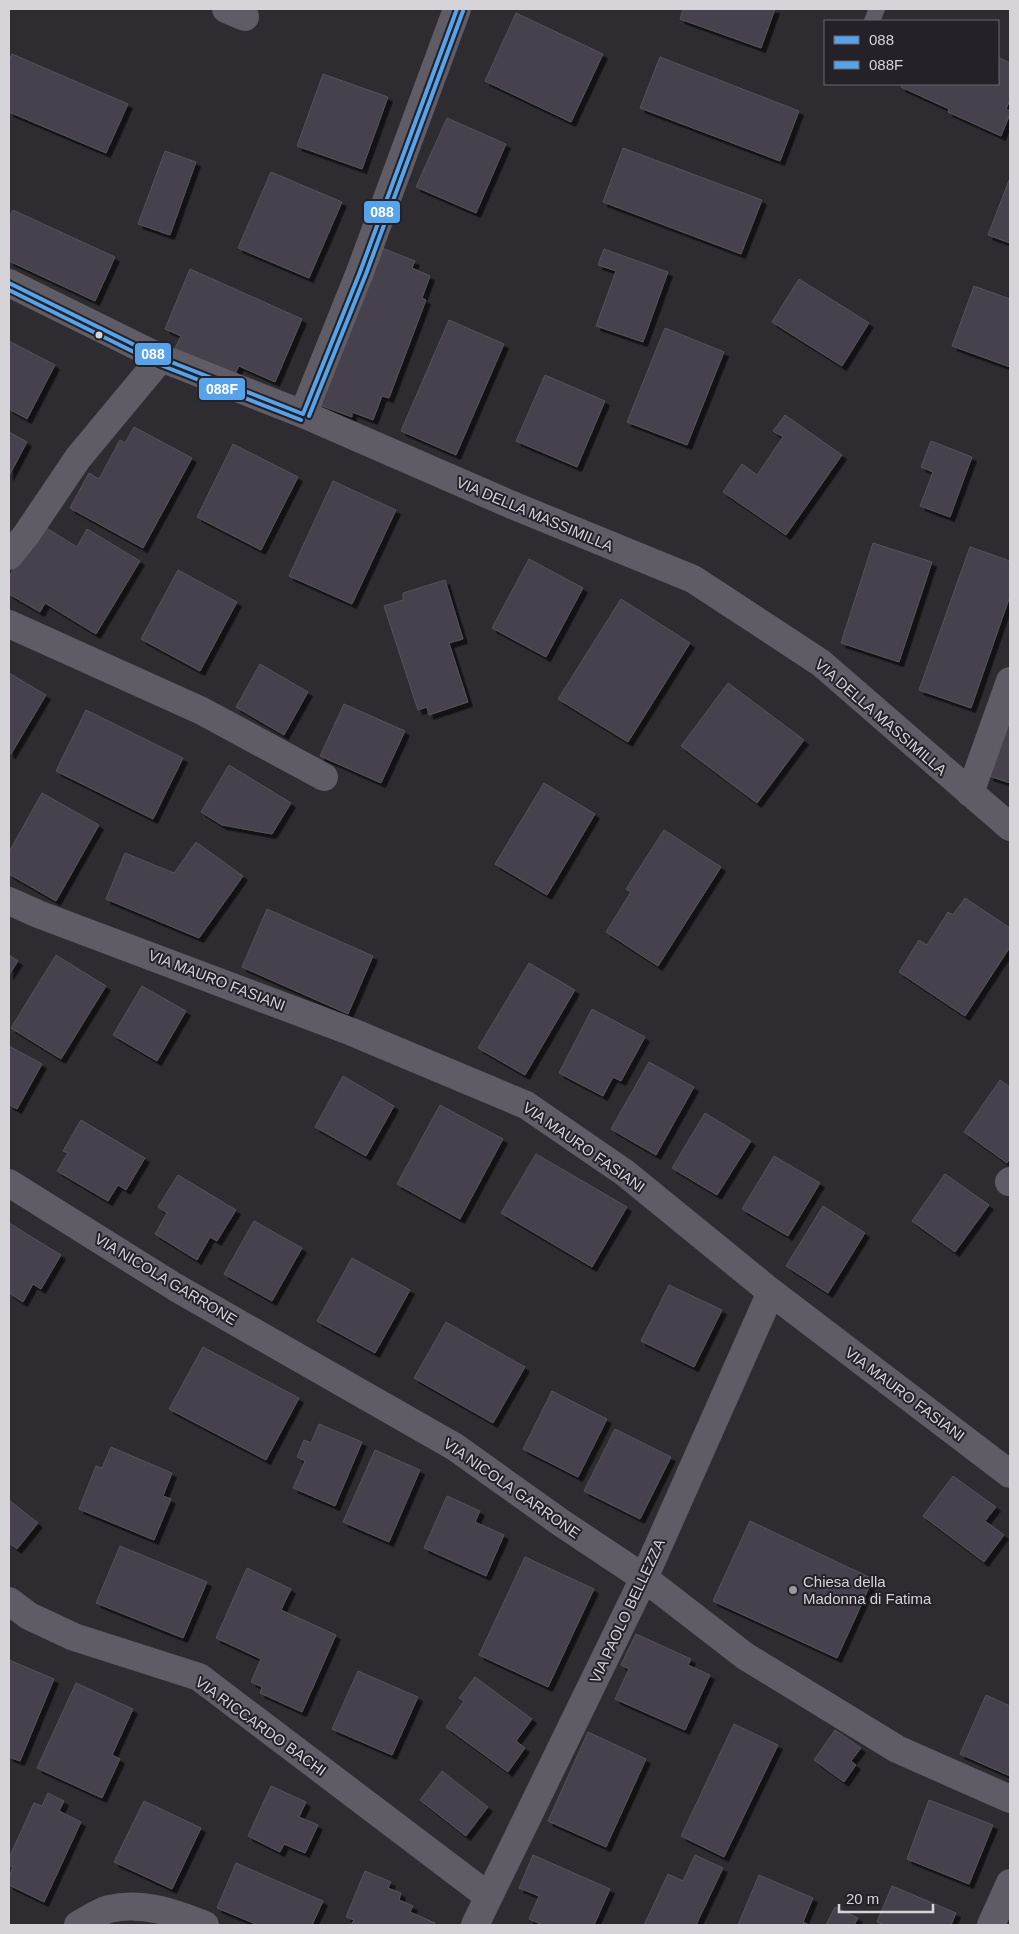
<svg xmlns="http://www.w3.org/2000/svg" width="1019" height="1934" font-family="Helvetica,sans-serif">
<style>
.building{fill:#46404d;stroke:#555357;filter:url(#shadow)}
.lines{fill:none;stroke-linecap:round;stroke-linejoin:round}
.lane{stroke:#5f5c65;stroke-width:16}
.street{stroke:#5f5c65;stroke-width:28}
.bus-1-casing{stroke:#242128;stroke-width:8}
.bus-2-casing{stroke:#242128;stroke-width:8}
.bus-1{stroke:#57a3e9;stroke-width:4}
.bus-2{stroke:#57a3e9;stroke-width:4}
.bus-dot{fill:#d6d4d9;stroke:#242128;stroke-width:2}
.poi-dot{fill:#9b999e;stroke:#242128;stroke-width:2}
.labels{text-anchor:middle;dominant-baseline:central;stroke-width:4;stroke-linejoin:round;paint-order:stroke}
.street-label{font-size:15px;fill:#d6d4d9;stroke:#242128}
.poi-label{font-size:15px;fill:#d6d4d9;stroke:#242128;text-anchor:start}
.line-badge{stroke:#242128;stroke-width:2}
.badge-label{font-size:14px;text-anchor:middle;font-weight:bold;fill:#fff}
</style>
<defs>
<filter id="shadow"><feDropShadow dx="4.5" dy="4.5" stdDeviation="0" flood-color="#0009"/></filter>
</defs>
<rect width="100%" height="100%" fill="#2e2c31"/>
<path class="building" d="M683 9H775L761 48 680 19Z
M516 13 603 54 571 122 485 81Z
M12 54 128 104 106 153 9 112V61Z
M660 57 799 111 780 161 640 108Z
M998 57 1010 63V100L1006 109 1010 111V114L1001 136 948 112 949 109 901 87 902 84H998Z
M323 74 388 97 362 169 297 146Z
M447 118 506 144 476 213 416 187Z
M623 148 762 200 741 254 603 202Z
M165 151 196 162 170 235 138 224Z
M271 172 342 202 309 278 238 248Z
M1010 178V243L988 235Z
M13 210 115 257 95 301 9 261V218Z
M377 246 415 261 412 268 430 276 422 298 426 300 389 398 382 396 373 420 352 412V417L317 404Z
M604 249 668 272 643 342 596 326 616 271 598 265Z
M190 269 302 319 275 382 239 366 235 374 175 348 181 336 165 329Z
M799 279 869 323 842 366 772 322Z
M974 286 1010 299V367L952 346Z
M449 320 504 344 456 455 401 431Z
M665 328 724 352 687 445 627 422Z
M9 341 55 365 27 419 9 409Z
M545 375 605 401 577 467 516 441Z
M785 415 842 455 786 535 723 492 742 464 757 475 783 437 773 431Z
M134 427 192 458 143 548 70 508 89 473 99 479 120 440 125 443Z
M9 432 27 442 9 476Z
M931 441 972 457 950 517 920 506 933 472 921 467Z
M233 444 298 477 261 550 197 517Z
M333 481 396 510 352 604 289 576Z
M40 524 77 547 87 529 140 561 96 634 45 603 40 612 9 594V577Z
M873 543 932 562 899 662 841 643Z
M970 547 1010 561V596L971 708 919 690Z
M529 559 583 588 546 657 492 628Z
M178 570 237 602 200 671 141 639Z
M445 580 463 639 449 643 468 702 429 715 427 707 418 710 384 606 403 600V593Z
M621 599 690 643 628 742 558 699Z
M260 664 308 692 284 735 236 707Z
M9 673 46 695 11 754 9 753Z
M728 683 804 740 757 803 681 746Z
M344 704 405 731 381 783 320 756Z
M86 710 183 758 153 819 56 771Z
M1008 721H1010V783L989 776Z
M229 765 291 803 272 834 222 825 201 812Z
M544 783 595 814 547 895 495 864Z
M42 793 99 825 56 901 9 874V852Z
M664 830 721 867 658 966 606 932 631 892 626 889Z
M196 842 243 876 199 938 106 899 125 853 174 873Z
M965 898 1010 928V947L965 1016 899 972 919 940 927 945 948 912 953 915Z
M267 909 373 956 348 1014 242 967Z
M9 955 18 961 9 975Z
M56 955 106 986 61 1059 11 1028Z
M529 963 575 990 525 1075 478 1048Z
M142 986 186 1011 157 1061 113 1035Z
M592 1009 645 1037 621 1081 613 1077 603 1096 559 1073Z
M9 1046 42 1064 17 1109 9 1105Z
M649 1062 694 1087 656 1155 611 1129Z
M343 1076 394 1106 366 1156 315 1127Z
M1000 1080 1010 1087V1158L1007 1163 964 1132Z
M440 1105 503 1139 460 1219 397 1184Z
M705 1113 751 1141 717 1195 672 1168Z
M81 1120 145 1158 126 1190 118 1185 108 1201 57 1171 68 1153 63 1151Z
M536 1154 627 1207 592 1267 501 1213Z
M774 1156 820 1183 788 1236 742 1209Z
M945 1174 989 1205 955 1252 912 1221Z
M178 1175 236 1210 217 1241 210 1237 197 1260 155 1234 167 1213 158 1207Z
M823 1206 865 1233 828 1293 786 1266Z
M254 1221 302 1248 272 1301 224 1274Z
M9 1223 61 1255 41 1289 33 1284 23 1302 9 1293Z
M352 1258 410 1290 375 1353 317 1321Z
M669 1285 722 1310 694 1367 641 1341Z
M446 1322 525 1367 493 1423 414 1378Z
M203 1347 299 1398 266 1460 169 1409Z
M552 1391 607 1419 578 1477 523 1449Z
M319 1424 362 1442 335 1506 293 1488 305 1461 297 1457 304 1440 311 1443Z
M615 1429 671 1457 640 1519 584 1491Z
M111 1447 172 1473 163 1496 171 1499 154 1540 79 1509 96 1466 102 1468Z
M375 1450 420 1470 389 1542 343 1522Z
M953 1476 996 1507 985 1521 1004 1535 984 1562 923 1516Z
M447 1496 480 1511 475 1522 504 1535 486 1576 424 1548Z
M9 1500 38 1523 17 1549 9 1543Z
M750 1521 873 1579 837 1658 713 1601Z
M120 1546 207 1582 183 1638 96 1603Z
M525 1557 594 1589 548 1687 479 1655Z
M247 1568 291 1589 281 1610 336 1635 302 1712 260 1693 262 1687 251 1682 261 1659 216 1638Z
M636 1634 691 1659 688 1665 710 1675 685 1730 615 1699 629 1669 621 1665Z
M9 1660 54 1679 20 1761 9 1757Z
M358 1671 418 1697 392 1755 332 1729Z
M475 1677 532 1719 516 1741 525 1748 508 1772 446 1727 464 1701 459 1698Z
M76 1683 133 1709 112 1755 120 1759 102 1798 37 1768Z
M986 1695 1010 1706V1776L960 1754Z
M734 1724 778 1745 724 1857 681 1836Z
M835 1730 861 1748 851 1761 856 1765 844 1782 814 1760Z
M588 1732 646 1759 606 1847 548 1821Z
M442 1771 488 1807 466 1836 420 1800Z
M271 1786 306 1802 299 1817 318 1825 305 1853 284 1844 280 1852 248 1836Z
M48 1793 64 1801 59 1811 81 1822 44 1902 9 1885V1877L13 1867 9 1865V1858L34 1803 42 1806Z
M929 1800 993 1825 969 1884 907 1859Z
M144 1801 201 1828 172 1889 114 1862Z
M533 1855 610 1889 594 1925H543L529 1919 539 1896 519 1888Z
M695 1855 723 1868 696 1925H644L668 1874 683 1881Z
M236 1863 323 1901 312 1925H258L217 1908Z
M365 1871 391 1882 388 1888 401 1893 399 1900 413 1906 410 1912 435 1923 434 1925H351L354 1920 346 1917Z
M759 1875 813 1898 803 1922 809 1925H738Z
M892 1886 956 1913 951 1925H884L877 1922Z
M835 1907 858 1918 854 1925H826Z"/>
<g class="lines">
<path class="lane" d="M872 21 877 9"/>
<path class="street" d="M226 9 245 17
M9 283 161 358 303 414 512 505 693 579 821 663 1010 827
M303 414 360 272 457 9
M9 556 26 535 78 458 161 358
M9 624 202 711 324 777
M970 793 1010 681
M9 901 38 914 352 1032 526 1105 625 1173 771 1292 1010 1474
M1009 1182 1010 1181
M9 1183 175 1287 455 1447 560 1522 644 1578 745 1656 897 1749 1010 1799
M9 1601 29 1616 74 1637 199 1677 488 1896
M78 1925C87 1920 99 1912 109 1909 142 1901 175 1913 205 1925
M475 1925 644 1578 771 1292
M991 1925 1010 1883"/>
<g class="bus-1-casing">
<path id="bus-1" d="M9 283 161 358 303 414
M303 414 360 272 457 9"/>
</g>
<g class="bus-2-casing">
<path id="bus-2" d="M9 290 158 364 301 420
M309 416 366 274 463 11"/>
</g>
<use href="#bus-1" class="bus-1"/>
<use href="#bus-2" class="bus-2"/>
</g>
<circle class="bus-dot" cx="99" cy="335" r="4.5"/>
<circle class="poi-dot" cx="793" cy="1590" r="5"/>
<g class="labels">
<g class="street-label">
<text transform="translate(535 514) rotate(23)">VIA DELLA MASSIMILLA</text>
<text transform="translate(881 717) rotate(41)">VIA DELLA MASSIMILLA</text>
<text transform="translate(217 980) rotate(21)">VIA MAURO FASIANI</text>
<text transform="translate(584 1147) rotate(35)">VIA MAURO FASIANI</text>
<text transform="translate(166 1279) rotate(31)">VIA NICOLA GARRONE</text>
<text transform="translate(905 1394) rotate(37)">VIA MAURO FASIANI</text>
<text transform="translate(512 1488) rotate(35)">VIA NICOLA GARRONE</text>
<text transform="translate(627 1611) rotate(-65)">VIA PAOLO BELLEZZA</text>
<text transform="translate(261 1726) rotate(36)">VIA RICCARDO BACHI</text>
</g>
<g class="poi-label">
<text x="803" y="1581">Chiesa della<tspan x="803" dy="17">Madonna di Fatima</tspan></text>
</g>
</g>
<g class="line-badge">
<rect x="363" y="200" width="38" height="24" rx="5" fill="#57a3e9"/>
<rect x="134" y="342" width="38" height="24" rx="5" fill="#57a3e9"/>
<rect x="198" y="377" width="48" height="24" rx="5" fill="#57a3e9"/>
</g>
<g class="badge-label">
<text x="382" y="217">088</text>
<text x="153" y="359">088</text>
<text x="222" y="394">088F</text>
</g>
<rect width="1019" height="1934" fill="none" stroke="#d6d4d9" stroke-width="20"/>
<rect x="824" y="20" width="175" height="65" fill="#242128" stroke="#6b696f"/>
<rect x="834" y="36" width="25" height="8" fill="#57a3e9" stroke="#6b696f"/>
<text x="869" y="45" font-size="15" fill="#d6d4d9">088</text>
<rect x="834" y="61" width="25" height="8" fill="#57a3e9" stroke="#6b696f"/>
<text x="869" y="70" font-size="15" fill="#d6d4d9">088F</text>
<path d="M839 1904v8h94v-8" fill="none" stroke="#d6d4d9" stroke-width="2.5"/>
<text x="846" y="1904" font-size="15" fill="#d6d4d9" stroke="#242128" stroke-width="4" paint-order="stroke">20 m</text>
</svg>
